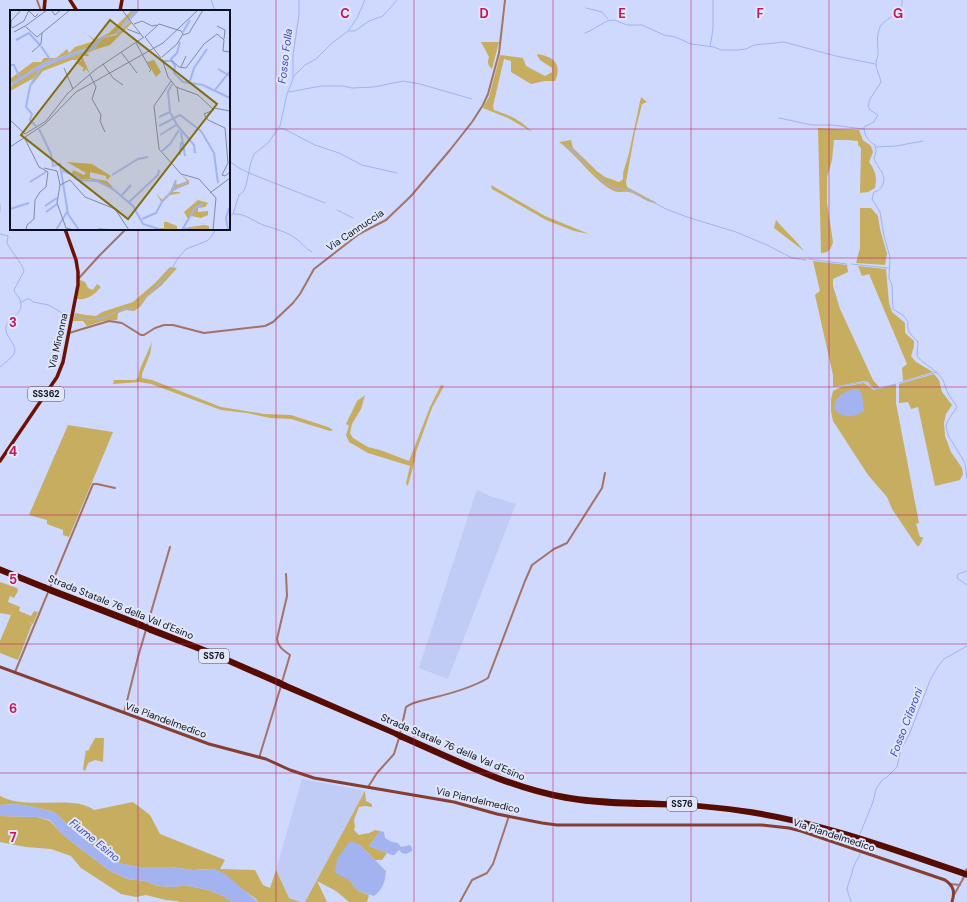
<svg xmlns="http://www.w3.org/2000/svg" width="967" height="902" font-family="'DM Sans',sans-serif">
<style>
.built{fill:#c0ccf6}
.green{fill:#c6ad60}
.water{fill:#a2b3f0}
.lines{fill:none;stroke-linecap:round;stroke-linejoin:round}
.stream{stroke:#a2b3f0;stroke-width:1}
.minor{stroke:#a47267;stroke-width:2}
.secondary{stroke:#853e31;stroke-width:3}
.primary{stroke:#6c1103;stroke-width:3.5}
.trunk{stroke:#570c02;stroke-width:3.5}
.trunk-bridge{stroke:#570c02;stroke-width:3.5}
.grid{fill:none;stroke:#c2185b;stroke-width:1;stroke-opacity:0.55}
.labels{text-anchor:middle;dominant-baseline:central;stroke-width:4;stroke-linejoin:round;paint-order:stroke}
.shield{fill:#e1e7f9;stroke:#4c5061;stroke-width:1}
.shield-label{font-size:9px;font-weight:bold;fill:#0c1020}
.street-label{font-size:10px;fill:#0c1020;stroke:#e1e7f9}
.water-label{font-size:11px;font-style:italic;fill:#3846b8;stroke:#e1e7f9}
.inset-river{fill:none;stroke:#a2b3f0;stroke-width:2}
.inset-road{fill:none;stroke:#8089a5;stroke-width:1}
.view{fill:#856c08;fill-opacity:0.15;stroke:#856c08;stroke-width:2}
.inset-edge{fill:none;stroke:#0c1020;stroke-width:2}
.grid-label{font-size:13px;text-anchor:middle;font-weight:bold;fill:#c2185b;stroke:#e1e7f9;stroke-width:4;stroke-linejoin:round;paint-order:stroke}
</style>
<rect width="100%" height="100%" fill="#ced9fd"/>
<path class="built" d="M478 490 490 496 516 504 448 679 419 668 476 492Z
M302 779 365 791 305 902H300L289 898 276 870Z"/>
<path class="green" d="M481 42H499L492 69C488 65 487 63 489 57Z
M538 54C555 57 562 65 555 81H545L531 84 511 72V61L504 59 493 106 494 110C509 115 521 120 532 132L508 118 483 108 489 97 500 55 523 58 526 66 545 76 552 72V68L540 60 537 55Z
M641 97 647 102 642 104 635 132 626 182 627 187 657 203C646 203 640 195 629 192 625 191 619 193 614 191 596 183 577 155 559 142L571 140 573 148 598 172 605 177 619 182 623 179V173L629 153Z
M818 128 859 130 863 140 871 146 873 152 869 162C876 172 877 176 875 188L868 192 860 193 861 148 858 145V141L846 140H834L832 160 827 177V203L833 242C831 249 829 253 821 253Z
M491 185 545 216 589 234 574 231 546 220 492 189Z
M860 208H871L878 216 880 229 887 254 885 265 856 263 860 248Z
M776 220C785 231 796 240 804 251L774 228Z
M813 261 847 265 848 272 833 279V286L840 309 873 380 880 388 874 389 868 382 864 381 833 387V375L815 295 820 291Z
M858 266 886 269 889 303 892 312 905 323V333L914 341V346L911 356 916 362 933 372 903 381 902 368 907 364 869 274 862 276Z
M170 267 177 268 162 285 147 297 140 307 134 311 126 310 118 313 117 320 103 321 87 326 83 321H73L75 313 86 315 96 316 102 312 133 302 155 283Z
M80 280 85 282 88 288 93 290 97 284 101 287C94 295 88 300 77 299Z
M152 342 150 354 142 374V378L152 380 221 407 264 414 291 415 328 427 333 430 330 431 291 419 270 418 247 413 221 410 151 384 139 382 113 384 114 380H135L138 378 140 369Z
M934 374 939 380 942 392 952 405 946 414 944 423 945 436 951 452 962 468 963 474 960 480 935 486 918 407 911 409 908 402 899 403V384Z
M864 383 874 390 896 384V403L919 523 916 524 920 537H923L922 541 919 546H917L892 509 887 497 868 475 833 421 831 411V399L833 391 841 387Z
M441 385 444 386 432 408 416 452 415 460 408 485 407 486 406 483 410 466 368 453 349 442 346 435 349 426 346 424 357 401 365 395 361 409 352 424 350 433 353 438 368 447 380 450 409 461 430 407Z
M68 425 113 432 69 537 63 535V530L47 524V520L29 515Z
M0 582 17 588 18 591 14 598 10 596 8 602 20 607 19 611 31 616 34 611 38 612 33 624 27 621 32 624 18 660 0 653V641L11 615 0 613Z
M95 738H104L103 762 95 760 88 763 85 771 83 769 86 750 88 751Z
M365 791 366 801 372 804V807L365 806 359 807 354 820 355 826 354 830 359 835 369 833 375 830 380 831 369 846 387 853 382 860H375L359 844 349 880 358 891 369 895 367 902H349L336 891 317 881 327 902H305Z
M0 796C28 811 73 794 94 810L133 802 150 815 160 834 225 860 220 869 255 870 263 885 270 888 276 870 289 898 300 902H258L256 899 215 869 193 870 172 867H139L123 864 106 858 54 812 35 807 15 804 0 805Z
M0 816 37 817 50 821 62 834 77 846 110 871 127 879 145 881 158 886 175 887 184 885 208 890 223 896 232 902H180L177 901 166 900 146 895 136 897 121 894 81 868 71 856 51 849 26 847 0 842Z"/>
<path class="water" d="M853 389H859L862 394 864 411C839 428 818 400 853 389Z
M15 804 35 807 54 812 107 858 123 864 139 867H172L193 870 215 869 225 874 258 902H232L223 896 208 890 184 885 175 887 158 886 145 881 127 879 110 871 77 846 62 834 50 820 37 817 0 816V805Z
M380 831 384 832 385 838 392 842 398 843 401 847 410 845 412 848V851L406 854 402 853 399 850 394 855H392L369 846Z
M350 841 359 844 386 871C385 882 383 889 374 896L358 891 349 880 335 873 337 859Z"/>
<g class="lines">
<path class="stream" d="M211 0 215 11
M902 0C904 15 885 17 880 27 876 36 878 46 878 55 877 59 876 61 876 64 876 70 880 76 881 82L870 99 868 106 870 110 878 115 874 122 864 127C864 135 868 141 875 145L876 151 874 159C878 169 888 175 882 186 880 190 878 191 874 192L872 199 880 212 884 236 890 257 889 278 892 285 893 309 904 316 908 322C906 332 912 335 918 342L917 356C922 363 930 366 936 372 945 380 943 382 947 391 949 397 954 401 957 407L947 422 946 427 948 435 965 463 967 479
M586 8 602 12 608 19
M349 31H355L369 21 383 16 397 0
M585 33 590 31 607 21 614 20 627 25H642L664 35 675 37 691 44 714 47 721 50H738L746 49 754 45 784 42 836 56 875 64
M710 47 713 29V0
M293 77 305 65 316 59 331 44 348 31 357 18 365 0
M289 92 321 86H343L352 88 374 87 403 81 420 84 472 99
M779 118 812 125H833L863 129
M279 128 284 129 315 145 339 153 362 165 397 173
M565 145 571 149 595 174 605 183 614 188 632 191 666 209 687 217 736 232 767 245 792 258 806 260
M876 147 896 146 923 141
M229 161 239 168 249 173 325 203
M0 204V212
M337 210 353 218
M234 214C246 213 255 223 266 226 276 229 287 232 295 238 302 242 305 249 312 252
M229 216 233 214 239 195 244 191 246 185 251 162 254 154 268 143 280 126 287 94 293 79V55L299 15V0
M0 234 8 236 7 243C12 253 21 261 24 271L14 290C15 294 19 296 20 300 25 314 9 317 6 326 3 336 19 345 14 354 11 359 4 363 0 367
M809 259 847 264
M851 264 888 268
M20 303 27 299H30L33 302 49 305 62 313 71 315
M74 316 89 320 103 318 126 308H134L161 282 170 272 178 258 186 249 207 241 211 237 216 229
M899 383 937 372
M840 386 865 382 875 389 896 384
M967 571 958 574 957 578 967 585
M860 834 873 802 876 789 882 780 887 777 897 767 901 749 909 735 931 678 939 665 944 659 967 646
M851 902 847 889 848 885 852 873 853 868 860 854 861 844"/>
<path class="minor" d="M37 0 41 11
M79 278 99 256 126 229
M69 333 109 321 122 323 141 335H144L155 328 164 325H173L204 333 265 326 273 322 293 303 300 294 314 269 359 234 386 220 411 196 450 150 472 122 483 105 488 94 499 53 505 0
M15 672 93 484H97L115 488
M282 682 290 655C283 650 278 647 277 639L287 596 286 574
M124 713 138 657 170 547
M400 734 406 707C414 701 423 701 432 698 449 694 473 687 488 678L525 581 532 565 554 549 567 543 602 488 605 473
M259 758 281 686
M368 787 377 773 394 754 399 738
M966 870 967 869
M950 884 960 885
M954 895 964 877
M460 902 472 880 487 873 493 864 509 816"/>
<path class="secondary" d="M0 667 209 744 266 759 290 770 314 778 454 802 497 814 542 823 557 825H761L789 828 801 831 945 880C954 886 955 892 952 902"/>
<path class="primary" d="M70 0 77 11
M44 11 45 0
M120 11 122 0
M0 461 57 377 63 362 78 285V272L76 260 65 229"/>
<path class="trunk" d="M0 568 45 586
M0 571 44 589
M52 589 142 624
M51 592 141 627
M151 628 212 652 279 681
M150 631 210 654 278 684
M285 684 397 733
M284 687 396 735
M402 735C455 758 508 786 566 796 593 801 620 801 647 802 682 803 717 806 752 811 826 823 896 849 967 873
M401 738C454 761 508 789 565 799 609 807 654 804 698 807 724 809 750 813 776 818 841 831 904 855 967 876"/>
<path class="trunk-bridge" d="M45 586 52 589
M44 589 51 592
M142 624 151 628
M141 627 150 631
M279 681 285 684
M278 684 284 687
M397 733 402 735
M396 735 401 738"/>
</g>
<path class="grid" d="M138 0V11M276 0V902M414 0V902M553 0V902M691 0V902M829 0V902M0 129H11M229 129H967M138 229V902M0 258H967M0 387H967M0 515H967M0 644H967M0 773H967"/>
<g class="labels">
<g class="shield">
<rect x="28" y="387" width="36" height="14" rx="3"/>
<rect x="199" y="649" width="30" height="14" rx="3"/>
<rect x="667" y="797" width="30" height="14" rx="3"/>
</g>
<g class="shield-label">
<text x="46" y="394">SS362</text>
<text x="214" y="656">SS76</text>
<text x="682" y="804">SS76</text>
</g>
<g class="street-label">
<text transform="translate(355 230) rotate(-34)">Via Cannuccia</text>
<text transform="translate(58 341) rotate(-77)">Via Minonna</text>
<text transform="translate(121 607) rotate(22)">Strada Statale 76 della Val d'Esino</text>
<text transform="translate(166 720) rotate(20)">Via Piandelmedico</text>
<text transform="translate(453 747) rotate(23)">Strada Statale 76 della Val d'Esino</text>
<text transform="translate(478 800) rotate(13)">Via Piandelmedico</text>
<text transform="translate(834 835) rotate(18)">Via Piandelmedico</text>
</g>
<g class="water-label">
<text transform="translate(285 56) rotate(-83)">Fosso Folla</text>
<text transform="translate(906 722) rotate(-69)">Fosso Cifaroni</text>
<text transform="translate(95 840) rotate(39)">Fiume Esino</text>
</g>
</g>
<g transform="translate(10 10)">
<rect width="220" height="220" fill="#ced9fd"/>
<path d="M122 0H125L105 24 91 27 80 37 33 53 0 74V69L23 52H31L34 48H46L57 39 59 43 65 37 84 31 77 24 85 30 99 23ZM120 11 122 13 100 35 84 40 77 43 79 46H72L80 64 76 59 73 62V59L70 61 74 58 65 52 73 50H62L33 61 22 75 24 68 0 81 2 74 26 60 67 43 84 39 93 28 106 25ZM144 50 151 62 146 67 137 52ZM57 152 82 154 101 166 97 170 96 166 80 162V168L97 171 103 177 100 178 81 169H71L62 164 63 160 74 165 76 163ZM171 164 179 171V174L164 180 163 182H169L171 183 160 185 152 193 146 183 152 190 159 185 165 170 167 175 177 171ZM188 190 198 193 195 197 188 198V202L198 201V205L191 208 181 206 174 218 194 215 199 216V220H171L178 209 174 202ZM157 212 167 216V220H152L148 218H154V212Z" fill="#c6ad60"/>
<path d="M125 0H130L108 23 93 28 84 39 32 57 0 77 4 71 33 53 80 37 91 27 105 24Z" fill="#a2b3f0"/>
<path class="inset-river" d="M173 22 180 10M6 30 19 23 30 35M170 32 167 43 161 49 165 56 164 63 173 72 193 75 220 88M31 36 41 51M0 55H4L10 68M208 59 220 66M180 71 184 58 197 39M162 74 158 82 160 102 167 115 184 135 185 143M205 80 220 61M149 107 160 102M26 116 20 110 22 104 16 97 20 76 31 57M149 116 170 105 191 121 204 143 208 173M29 119 41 144 43 156 50 154 58 204 69 220M171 122 175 146M150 125 166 115M152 141 160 134 169 120M170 145 171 132M50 160 69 167 70 170 88 171 103 179 123 196 133 214 152 220M102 165 128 149 138 147M20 172 36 162M164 180 177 172M112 185 121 175M119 192 148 165 149 160M35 196 47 188M0 199 19 193M36 202 47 194M132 209 146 203 153 190 163 180 166 170M88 219 101 220M174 219 188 220M46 220 57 202M172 220 185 198 193 194M218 220 216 208 219 198"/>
<path class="inset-road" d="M18 0 25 7 28 4M41 0 45 5 51 0M112 0 133 27M124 14 132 11 142 16 147 15M207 16 215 20 214 29M14 17 37 0M16 17 27 27 60 0M1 18V11L11 0M2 18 14 11 19 0M117 19 130 24M4 22 15 16M173 25 179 23 193 0M126 33 141 60 139 62M22 42 31 34 32 23M111 42 127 63M151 48 135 27 149 14 171 21 173 24 167 34 152 47M152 49 158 67 166 77 188 85 204 100 194 104 198 110 215 118 218 153 212 165 215 166 220 162M153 51H162L169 57 176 58 194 34 207 24 214 30 213 41 220 42M93 54 103 68 113 75M171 57 176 46M54 58 63 79M80 65 86 77 82 89 91 105 90 111 95 122M161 71 144 96 149 139 171 164 189 169 206 188 203 220M167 77 169 92M204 98 220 101M0 110 15 124 36 111 58 83 86 59 134 27M15 129 29 157 38 162 36 177 30 182 25 190 24 209 17 215 16 220M0 137 35 114 66 82 153 33 188 0M34 158 47 161 50 175 47 193 56 218 64 220M50 175 60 170 75 187 105 199 119 220M200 183 220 168"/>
<path class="view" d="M100 10 207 94 118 209 11 125Z"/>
<rect width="220" height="220" class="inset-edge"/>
</g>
<g class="grid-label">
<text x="345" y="18">C</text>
<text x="484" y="18">D</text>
<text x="622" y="18">E</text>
<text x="760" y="18">F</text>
<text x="898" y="18">G</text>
<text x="13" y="327">3</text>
<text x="13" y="456">4</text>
<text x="13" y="584">5</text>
<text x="13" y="713">6</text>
<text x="13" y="842">7</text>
</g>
</svg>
